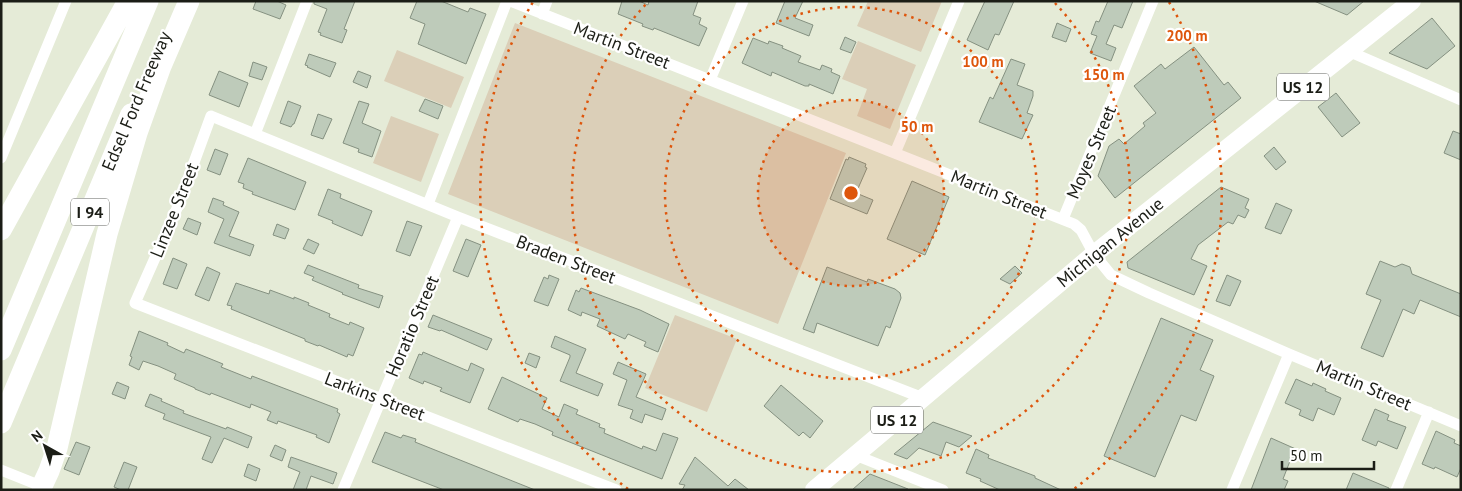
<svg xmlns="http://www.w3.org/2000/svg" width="1462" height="491" font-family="'PT Sans',sans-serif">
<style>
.green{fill:#dbcfb8}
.building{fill:#becbba;stroke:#859181}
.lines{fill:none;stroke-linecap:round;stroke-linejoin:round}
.street{stroke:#fff;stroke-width:11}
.primary{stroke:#fff;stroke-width:18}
.highway{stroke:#fff;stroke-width:21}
.ring{fill:none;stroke:#de560c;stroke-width:2.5;stroke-dasharray:2.5 5}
.labels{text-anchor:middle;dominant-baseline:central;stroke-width:4.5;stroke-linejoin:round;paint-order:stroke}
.shield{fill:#fff;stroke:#5f615c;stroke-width:1}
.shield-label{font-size:16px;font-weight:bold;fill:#1b1d16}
.street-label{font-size:18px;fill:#1b1d16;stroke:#fff}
.centre{fill:#de560c;stroke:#fff;stroke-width:2.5}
.ring-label{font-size:15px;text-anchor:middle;font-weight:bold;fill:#de560c;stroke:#fff;stroke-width:4.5;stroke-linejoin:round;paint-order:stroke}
</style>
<rect width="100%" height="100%" fill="#e5ebd7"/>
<path class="green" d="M868 1H942L921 52 857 26Z
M515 23 846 153 778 324 448 194Z
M858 41 916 65 890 129 857 116 867 89 842 79Z
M397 50 464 77 451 108 384 81Z
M391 116 439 134 421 182 373 163Z
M675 315 737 339 707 412 645 388Z"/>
<path class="building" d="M256 1H277L286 5 280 19 253 9Z
M314 1H355L344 29 347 30 342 43 320 35 321 33 318 32 327 9 314 4Z
M417 1H441L468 12 470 8 486 14 466 64 418 44 425 24 410 18Z
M622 1H639L648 5 649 1H698L693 15 701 18 699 24 707 28 699 46 654 28 653 30 642 26 643 24 618 14Z
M785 1H803L795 18 813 25 809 36 776 23Z
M985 1H1014L999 35 995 34 988 50 967 40Z
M1108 1H1133L1122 28 1114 25 1106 44 1116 48 1111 61 1090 53 1097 36 1091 34 1096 21 1099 22Z
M1314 1H1364L1347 15Z
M1432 18 1455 46 1427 69 1389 53Z
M1057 23 1071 29 1066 42 1052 37Z
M845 37 856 42 851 53 840 49Z
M753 38 768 44 769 41 783 46 782 48 801 56 798 62 820 70 822 65 832 69 831 72 840 76 833 94 809 84V86H805L772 72 771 76 742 63Z
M1194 47 1224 85 1228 82 1241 98 1115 198 1098 176 1109 146 1119 139 1124 144 1145 126 1143 123 1156 113 1134 86 1161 64 1165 69Z
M309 54 336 63 330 77 307 67 308 66 305 65Z
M1011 59 1025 64 1017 85 1033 91V96L1027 113 1033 115 1022 139 979 122 990 97 993 99Z
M253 62 267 67 262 80 249 76Z
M219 71 248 83 239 107 209 95Z
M358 71 371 76 367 88 353 82Z
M1336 93 1360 123 1342 137 1318 107Z
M425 99 443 106 438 119 419 111Z
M288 101 301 106 294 124H293L291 127 280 123Z
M359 101 369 104 362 123 381 131 372 157 358 152 359 149 343 143Z
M318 114 332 119 323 139 311 135Z
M1453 131 1461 134V160L1444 153Z
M1274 147 1286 162 1276 170 1264 156Z
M215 149 228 154 220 175 207 170Z
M849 157 866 164 865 167 867 168 856 193 873 200 867 214 830 199 846 159 848 160Z
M248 158 306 182 295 210 252 194 253 192 243 188 244 184 238 182Z
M912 181 949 197 925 255 887 239Z
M1221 187 1249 199 1245 208 1249 210 1245 218 1238 215 1233 224 1228 222 1198 245 1191 259 1207 266 1194 295 1128 268 1127 262Z
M328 189 341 194 340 198 372 211 362 236 332 223 333 221 318 215Z
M213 198 224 202 223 205 239 212 229 236 254 245 250 256 214 243 224 219 208 212Z
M1276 203 1292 210 1281 234 1265 228Z
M188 218 201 223 197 235 183 229Z
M407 221 422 226 410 256 396 251Z
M277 224 289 229 285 239 273 235Z
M308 239 319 244 314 254 303 249Z
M466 239 481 245 468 277 453 271Z
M173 258 187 264 177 289 163 284Z
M1380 261 1395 267 1402 264 1410 267 1412 274 1461 294V317L1420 300 1414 314 1403 309 1383 357 1361 348 1381 300 1366 294Z
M308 265 359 285 358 288 383 296 379 308 342 294 343 293 312 280 314 277 304 273Z
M1015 266 1022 273 1010 284 1000 279Z
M207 267 220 273 209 301 195 295Z
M827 267 867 282 868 279 895 289 900 293 901 298 890 328 886 326 878 346 817 323 814 333 803 329Z
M549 275 559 279 548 306 534 301 544 277 548 279Z
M1227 275 1241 281 1230 306 1216 301Z
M236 283 269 294 270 290 294 299V297L309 303 308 305 330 314 329 317 349 325 350 322 364 328 353 356 348 354 347 357 319 345 318 346 305 341V339L231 309 232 306 227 305Z
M581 288 640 310 669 324 658 352 644 346 646 342 628 334 625 339 597 326 600 319 582 312 581 316 568 310 576 290 579 292Z
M433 315 492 339 487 350 441 330 440 331 428 327Z
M1161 318 1213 340 1200 370 1214 376 1196 421 1181 415 1155 477 1104 456Z
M139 331 168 343 167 345 184 353 186 349 223 364 221 367 251 379 252 376 338 409 337 412 340 414 329 443 316 437 317 435 278 421 277 424 267 420 271 412 251 404 250 408 211 393 210 395 195 389V388L174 379 176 374 158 366 143 361 139 370 129 365 132 357 130 356Z
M555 336 586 349 576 373 603 384 598 396 560 381 570 357V355L551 347Z
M423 352 468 371 471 363 484 369 470 403 440 391 442 388 424 381 423 384 409 378 419 354 422 355Z
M529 353 540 357 536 368 525 363Z
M618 362 646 374 636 397 666 409 662 420 645 414 642 423 630 418 633 410 618 405 627 380 613 374Z
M502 377 547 398 542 409 559 417 564 404 578 410 576 414 600 424 599 427 605 429 604 433 642 449 643 446 656 451 663 433 678 438 662 479 552 435 553 432 535 424 520 419 518 422 488 409Z
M1296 379 1312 386 1313 383 1326 389 1325 391 1341 398 1334 415 1318 408 1313 421 1299 415 1301 410 1285 403Z
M117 382 129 387 125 399 112 394Z
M781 385 823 421 810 438 803 432 799 436 764 406Z
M150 394 162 399 161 401 184 411 183 413 226 429 227 427 252 437 248 448 224 438 212 463 202 459 211 437 163 419 165 414 145 406Z
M1375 409 1389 415 1387 420 1406 427 1397 449 1378 441 1376 446 1362 440Z
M933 422 972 436 959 447 946 442 941 456 919 448 907 459 894 454Z
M1436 431 1455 440 1454 443 1461 446V468L1457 477 1435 467 1434 469 1422 464Z
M385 432 401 438 403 435 416 439 415 442 535 490H444L413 478 372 462Z
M1271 438 1298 450 1292 462 1290 461 1283 479 1288 481 1284 490H1251Z
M76 442 90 447 79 475 64 469Z
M275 445 286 450 282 461 270 456Z
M976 449 989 455 988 458 1035 476V478L1061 490H1000L980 481 981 479 966 473Z
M291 457 337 473 333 484 311 476 306 490H293L300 472 288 467Z
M695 457 728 486 735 479 749 490H682L685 485 679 484Z
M124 462 137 467 128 490H121L114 487Z
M248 464 260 469 256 481 244 476Z
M1353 473 1389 488V490H1346Z
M870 474 908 489V490H852Z"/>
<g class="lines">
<path class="street" d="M510 1 1074 224 1081 230 1094 254 1111 275 1149 293 1289 354 1461 426
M542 14 547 1
M1348 51 1461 100
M710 80 743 1
M255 134 307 1
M895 153 959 1
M1 158 66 1
M428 204 507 1
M1063 219 1153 1
M855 455 943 490
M1 470 46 488
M343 490 458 217
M616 490 135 303 178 206 211 116 458 217 923 398
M1232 490 1289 354
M1396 490 1429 412"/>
<path class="primary" d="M814 490 1094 254 1412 1"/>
<path class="highway" d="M1 230 128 1
M1 350 148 1
M1 423 131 114
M42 486 49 471 57 448 107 234 137 133 161 66 189 1"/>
</g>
<circle cx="851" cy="193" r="93" fill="#de560c" fill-opacity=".12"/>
<g class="ring">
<circle cx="851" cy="193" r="93"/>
<circle cx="851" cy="193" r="186"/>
<path d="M1055 3A279 279 0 1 1 647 3"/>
<path d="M628 489A371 371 0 0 1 533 2M1169 2A371 371 0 0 1 1074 489"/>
</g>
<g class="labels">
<g class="shield">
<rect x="1277" y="73.5" width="52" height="27" rx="4"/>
<rect x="71" y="198.5" width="38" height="27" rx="4"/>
<rect x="871" y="406.5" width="52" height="27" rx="4"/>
</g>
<g class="shield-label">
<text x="1303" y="87">US 12</text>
<text x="90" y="212">I 94</text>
<text x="897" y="420">US 12</text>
</g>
<g class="street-label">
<text transform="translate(622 45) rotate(21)">Martin Street</text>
<text transform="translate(136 101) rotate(-67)">Edsel Ford Freeway</text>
<text transform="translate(1091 152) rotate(-67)">Moyes Street</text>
<text transform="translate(999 194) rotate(22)">Martin Street</text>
<text transform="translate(174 210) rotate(-68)">Linzee Street</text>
<text transform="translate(1110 242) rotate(-39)">Michigan Avenue</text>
<text transform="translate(566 259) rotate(21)">Braden Street</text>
<text transform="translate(412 326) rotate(-67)">Horatio Street</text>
<text transform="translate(1364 385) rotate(23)">Martin Street</text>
<text transform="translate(375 396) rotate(21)">Larkins Street</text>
</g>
</g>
<circle cx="851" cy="193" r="8" class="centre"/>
<g class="ring-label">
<text x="1187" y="41">200 m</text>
<text x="983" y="67">100 m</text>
<text x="1104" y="80">150 m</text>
<text x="917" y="132">50 m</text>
</g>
<rect width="1462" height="491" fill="none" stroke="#1b1d16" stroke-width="5"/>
<g transform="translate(45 446) rotate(321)" stroke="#ffffff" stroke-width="4" paint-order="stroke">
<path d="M0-4L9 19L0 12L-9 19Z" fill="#1b1d16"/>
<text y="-8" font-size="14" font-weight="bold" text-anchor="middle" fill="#1b1d16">N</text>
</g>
<path d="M1282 461v8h92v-8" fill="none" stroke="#1b1d16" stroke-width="2.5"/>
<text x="1290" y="461" font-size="15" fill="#1b1d16" stroke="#ffffff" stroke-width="4" paint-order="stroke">50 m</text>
</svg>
